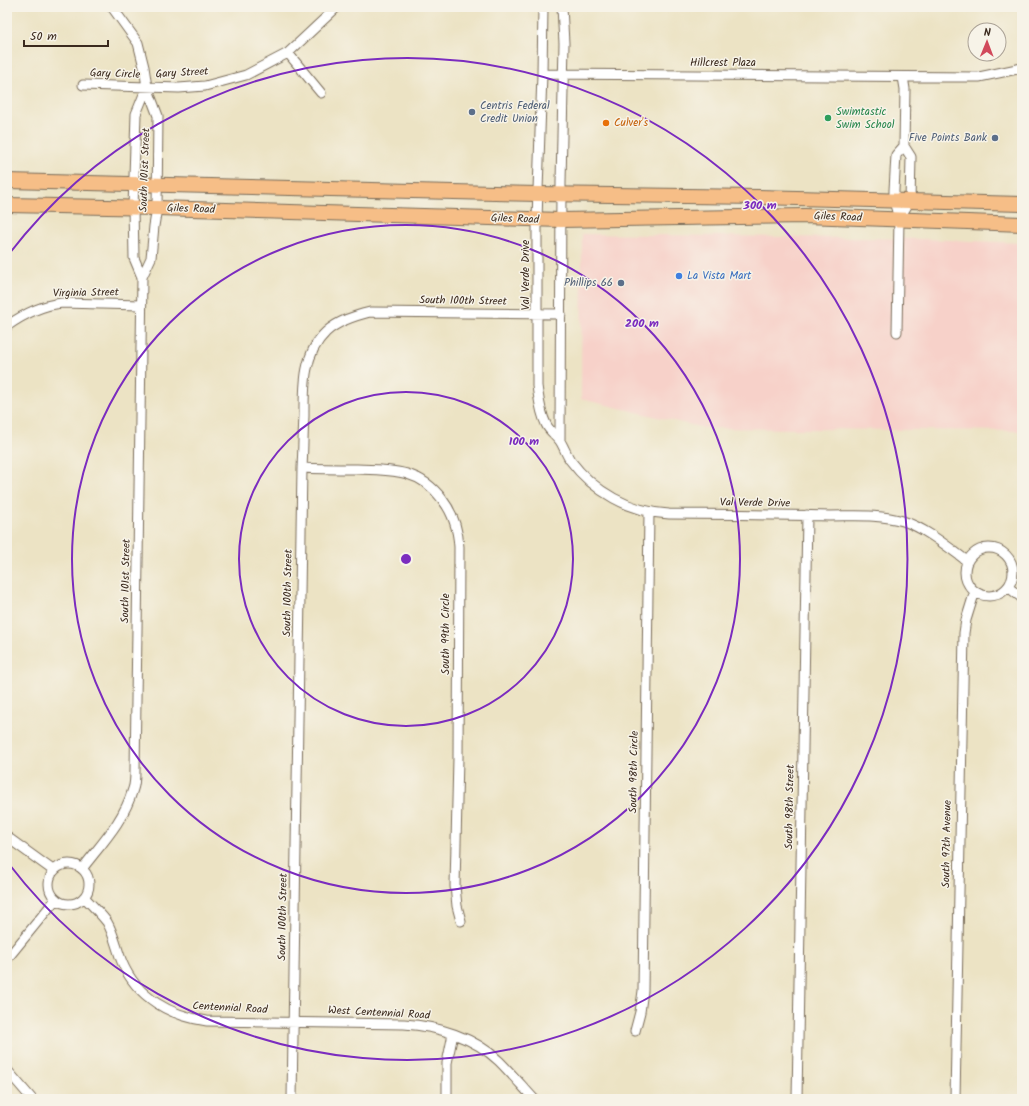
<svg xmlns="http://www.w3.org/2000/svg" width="1029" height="1106" font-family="Kalam,sans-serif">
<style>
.built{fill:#f7d1c9}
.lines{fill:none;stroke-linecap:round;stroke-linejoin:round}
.minor-casing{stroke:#796b58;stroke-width:11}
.primary-casing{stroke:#796b58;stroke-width:16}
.minor{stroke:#fff;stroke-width:9}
.primary{stroke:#f6be87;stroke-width:14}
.ring{fill:none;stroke:#7b2cbf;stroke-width:2}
.service-dot{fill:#5c6f8a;stroke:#f7f3e8;stroke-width:1.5}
.leisure-dot{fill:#2e9e5b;stroke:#f7f3e8;stroke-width:1.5}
.food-dot{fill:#e8710a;stroke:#f7f3e8;stroke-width:1.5}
.shop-dot{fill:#3f7fe0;stroke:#f7f3e8;stroke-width:1.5}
.labels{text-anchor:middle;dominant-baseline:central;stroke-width:3;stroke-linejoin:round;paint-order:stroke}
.street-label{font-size:11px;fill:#3b2a1e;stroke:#f7f3e8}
.service-label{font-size:11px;fill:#4e5e75;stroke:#f7f3e8;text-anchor:end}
.leisure-label{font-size:11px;fill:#27864d;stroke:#f7f3e8;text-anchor:start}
.food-label{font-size:11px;fill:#c56008;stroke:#f7f3e8;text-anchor:start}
.shop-label{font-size:11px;fill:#366cbe;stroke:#f7f3e8;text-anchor:start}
.centre{fill:#7b2cbf;stroke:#f7f3e8;stroke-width:2}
.ring-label{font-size:12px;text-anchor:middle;font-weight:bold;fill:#7b2cbf;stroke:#f7f3e8;stroke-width:3;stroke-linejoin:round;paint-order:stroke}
</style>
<rect width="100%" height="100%" fill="#f7f3e8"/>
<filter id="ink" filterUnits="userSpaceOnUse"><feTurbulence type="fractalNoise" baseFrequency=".025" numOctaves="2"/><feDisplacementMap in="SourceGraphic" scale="8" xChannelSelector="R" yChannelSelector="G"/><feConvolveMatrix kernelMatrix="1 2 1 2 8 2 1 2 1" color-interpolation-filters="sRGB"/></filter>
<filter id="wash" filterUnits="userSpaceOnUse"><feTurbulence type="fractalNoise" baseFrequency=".012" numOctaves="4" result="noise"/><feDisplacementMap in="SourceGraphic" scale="16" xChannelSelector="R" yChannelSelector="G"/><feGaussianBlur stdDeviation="0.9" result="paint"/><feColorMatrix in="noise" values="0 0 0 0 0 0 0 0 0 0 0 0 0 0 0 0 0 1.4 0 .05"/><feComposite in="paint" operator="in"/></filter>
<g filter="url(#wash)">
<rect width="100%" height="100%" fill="#ece3c4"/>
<path class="built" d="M582 234 923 239 1022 243V431L704 428 581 399Z"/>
</g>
<g filter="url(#ink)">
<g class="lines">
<g class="minor-casing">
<path id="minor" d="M112 7 138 43 144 67 147 87 158 116 157 208 154 226 151 258 142 277
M543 7 542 74 537 219V386C539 399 540 412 546 424 549 431 556 435 560 441 564 447 566 454 570 460 594 492 630 512 669 514 723 514 777 515 830 516 854 516 880 514 903 521 925 528 948 547 967 561
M288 53 321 93
M542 74 979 77 1022 68
M83 85 179 88 205 86 246 75 288 53 337 7
M899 219 910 201 911 157 904 146 905 89 903 77
M7 326C24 314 42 305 62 303L141 305
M897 332 899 219 894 201V190L896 155 904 146
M560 441 561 182 564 43 562 7
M302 468C320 469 339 469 357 469 391 470 420 469 442 499 453 513 458 529 459 547L458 758 455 886 457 906 461 921
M965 572a24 24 0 1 1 48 0a24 24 0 1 1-48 0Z
M1008 587 1022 598
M7 837 54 871
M49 884a20 20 0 1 1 40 0a20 20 0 1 1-40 0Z
M82 869C101 844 124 821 133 789 135 784 135 777 135 771L142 277 134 258 133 208 136 114 147 87
M84 897C92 905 100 913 107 922 114 934 117 950 122 962 137 998 171 1016 207 1021L404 1024C437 1026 474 1037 499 1061 511 1073 522 1086 534 1099
M7 959 56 899
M635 1031 640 1012 643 991 649 512
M7 1070 32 1099
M292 1099 302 468C303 451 303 433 304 416 304 387 303 354 326 332 338 321 354 316 370 312L561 314
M447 1099V1063L453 1034
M797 1099 807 515
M955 1099 964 633 966 620 975 591"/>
</g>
<g class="primary-casing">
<path id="primary" d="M7 181 538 194 759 197 1022 204
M7 205 157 208 561 220 805 216 1022 224"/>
</g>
<use href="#minor" class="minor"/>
<use href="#primary" class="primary"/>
</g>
</g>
<g class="ring">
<circle cx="406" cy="559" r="167"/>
<circle cx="406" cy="559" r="334"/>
<path d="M9 254A501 501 0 1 1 9 864"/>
</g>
<g class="service-dot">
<circle cx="472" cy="112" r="4"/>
<circle cx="995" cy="138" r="4"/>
<circle cx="621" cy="283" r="4"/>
</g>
<circle class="leisure-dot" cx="828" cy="118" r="4"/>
<circle class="food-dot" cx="606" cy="123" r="4"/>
<circle class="shop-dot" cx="679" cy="276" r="4"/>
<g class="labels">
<g class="street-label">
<text x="723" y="63">Hillcrest Plaza</text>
<text transform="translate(182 73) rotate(-3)">Gary Street</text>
<text transform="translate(115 74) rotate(2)">Gary Circle</text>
<text transform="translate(145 170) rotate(-88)">South 101st Street</text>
<text transform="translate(191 209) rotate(2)">Giles Road</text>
<text transform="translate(838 217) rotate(2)">Giles Road</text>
<text transform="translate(515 219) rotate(2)">Giles Road</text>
<text transform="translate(526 275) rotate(-90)">Val Verde Drive</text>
<text transform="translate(86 293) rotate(-1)">Virginia Street</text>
<text transform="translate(463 301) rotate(1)">South 100th Street</text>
<text transform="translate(755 503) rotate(1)">Val Verde Drive</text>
<text transform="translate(126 581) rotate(-89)">South 101st Street</text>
<text transform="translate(288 593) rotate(-89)">South 100th Street</text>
<text transform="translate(446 634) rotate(-90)">South 99th Circle</text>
<text transform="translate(634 772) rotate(-89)">South 98th Circle</text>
<text transform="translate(790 807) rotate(-89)">South 98th Street</text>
<text transform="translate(947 844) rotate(-89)">South 97th Avenue</text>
<text transform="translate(283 917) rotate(-89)">South 100th Street</text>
<text transform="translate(230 1008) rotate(3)">Centennial Road</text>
<text transform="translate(379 1013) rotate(3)">West Centennial Road</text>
</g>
<g class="service-label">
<text x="480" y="106" text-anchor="start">Centris Federal<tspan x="480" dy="13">Credit Union</tspan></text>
<text x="987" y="138">Five Points Bank</text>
<text x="613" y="283">Phillips 66</text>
</g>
<g class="leisure-label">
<text x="836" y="112">Swimtastic<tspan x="836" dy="13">Swim School</tspan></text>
</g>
<g class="food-label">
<text x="614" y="123">Culver's</text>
</g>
<g class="shop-label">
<text x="687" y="276">La Vista Mart</text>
</g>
</g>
<circle cx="406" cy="559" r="6" class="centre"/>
<g class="ring-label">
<text x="760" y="209">300 m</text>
<text x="642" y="327">200 m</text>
<text x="524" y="445">100 m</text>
</g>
<rect width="1029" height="1106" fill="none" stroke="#f7f3e8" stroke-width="24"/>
<g transform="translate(987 42) rotate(1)"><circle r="19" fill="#f7f3e8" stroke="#aca397"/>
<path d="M0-3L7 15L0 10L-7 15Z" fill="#d1495b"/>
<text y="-6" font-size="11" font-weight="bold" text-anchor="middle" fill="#3b2a1e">N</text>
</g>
<path d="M24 40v6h84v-6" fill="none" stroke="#3b2a1e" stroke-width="2"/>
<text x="30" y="40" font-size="12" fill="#3b2a1e" stroke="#f7f3e8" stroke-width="3" paint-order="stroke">50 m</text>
</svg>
